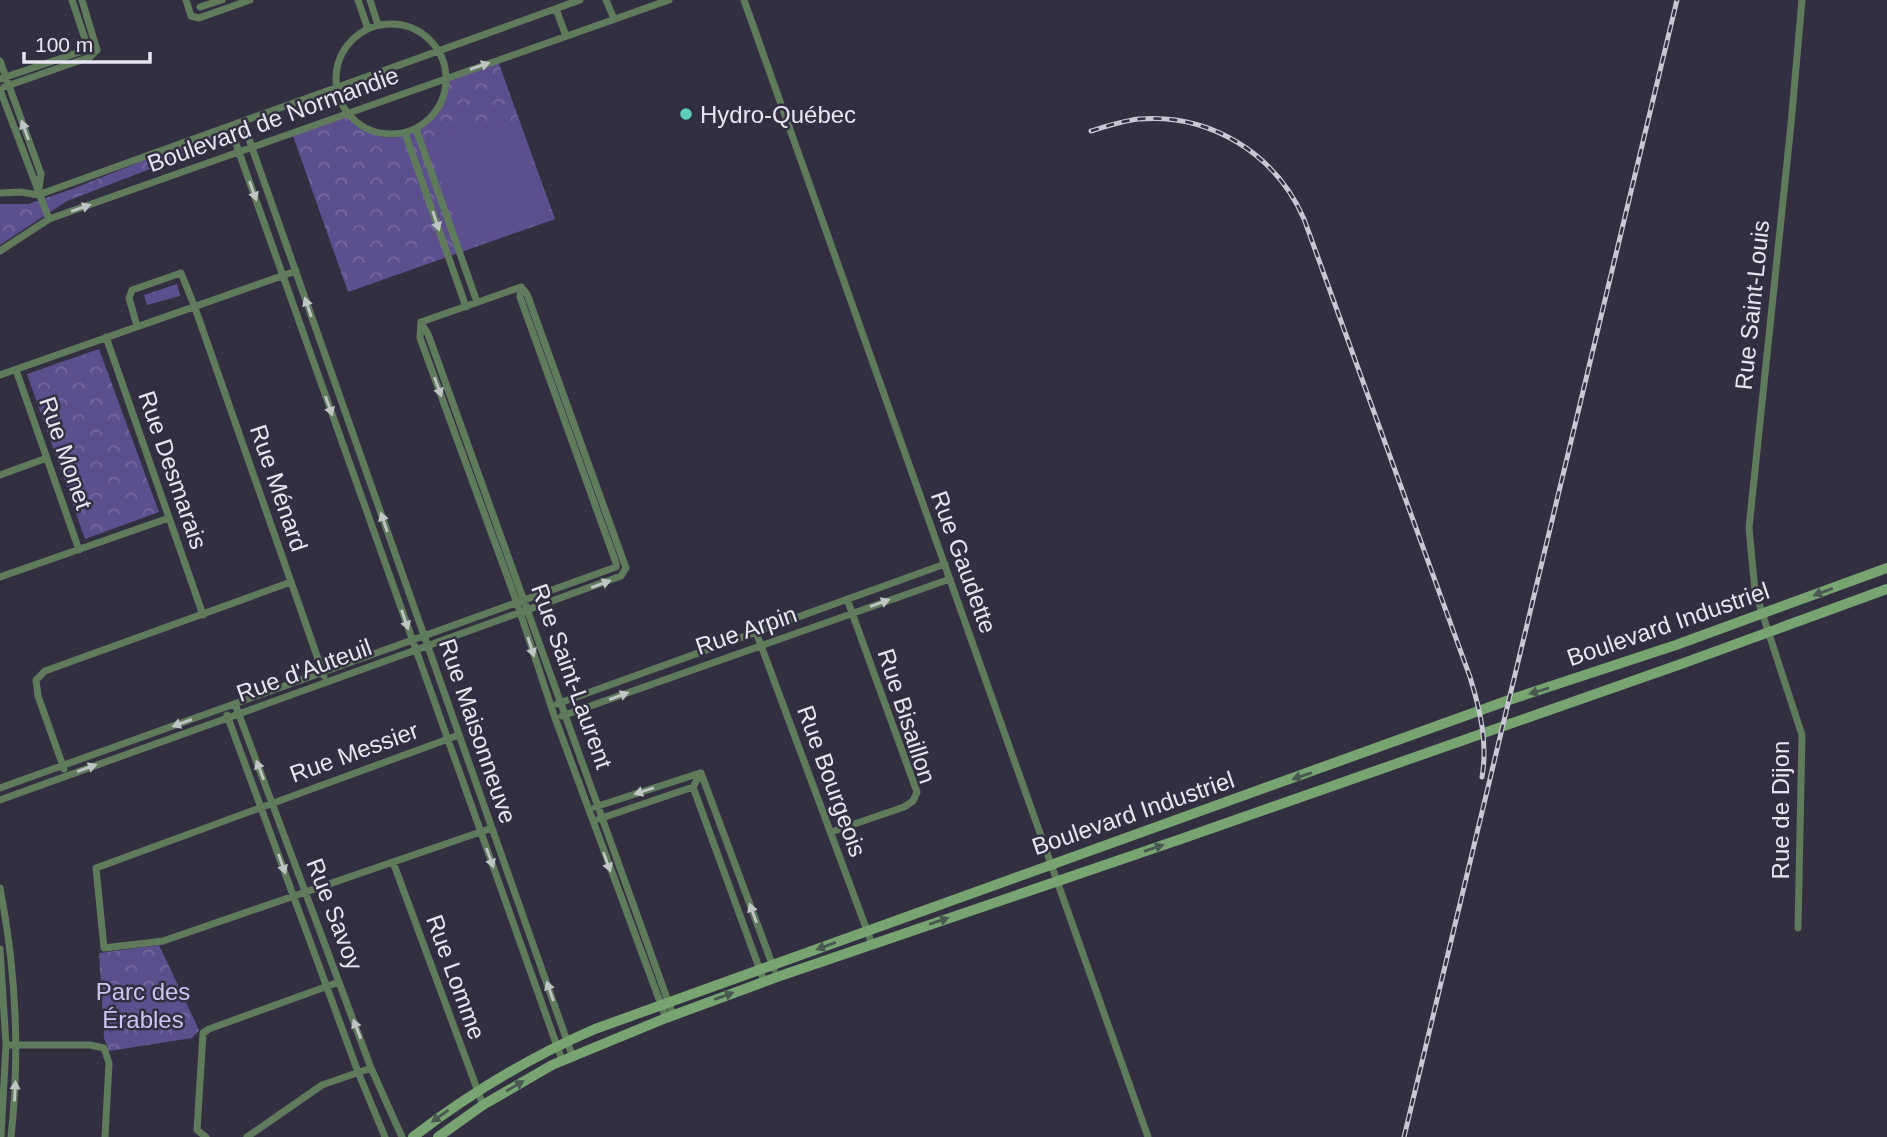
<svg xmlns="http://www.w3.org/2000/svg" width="1887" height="1137" font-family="Arial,sans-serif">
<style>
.forest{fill:url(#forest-crowns)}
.pitch{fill:#5c4f8d}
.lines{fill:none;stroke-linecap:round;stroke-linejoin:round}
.street{stroke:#5f7b5c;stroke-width:7}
.secondary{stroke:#78a472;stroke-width:10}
.rail-casing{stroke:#c9c7d4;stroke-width:5}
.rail{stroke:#322f41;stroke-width:2.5;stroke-dasharray:8;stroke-linecap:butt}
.oneway{fill:#bec5c4}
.oneway2{fill:#4a5852}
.poi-dot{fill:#5dceb9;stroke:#322f41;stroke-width:2.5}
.labels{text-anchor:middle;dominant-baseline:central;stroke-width:5;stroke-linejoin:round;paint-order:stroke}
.poi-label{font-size:24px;fill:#e7e5f1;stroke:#322f41;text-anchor:start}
.street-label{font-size:24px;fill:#e7e5f1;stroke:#322f41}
.park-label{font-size:24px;fill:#ccc5f2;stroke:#322f41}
</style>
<defs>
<pattern id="forest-crowns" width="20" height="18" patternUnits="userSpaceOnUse" patternTransform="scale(1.75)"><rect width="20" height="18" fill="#5c4f8d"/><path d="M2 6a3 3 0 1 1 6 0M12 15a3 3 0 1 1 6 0" fill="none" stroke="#73689e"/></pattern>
</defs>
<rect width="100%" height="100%" fill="#322f41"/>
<path class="forest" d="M498 61 555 219 348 292 292 133 346 113C352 119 359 129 367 132 406 150 442 119 446 80Z
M221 130 223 141 67 201 0 245V204H28L72 189Z
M177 284 180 296 147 305 144 295Z
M99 349 159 512 85 539 27 374Z
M159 945 199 1030 192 1038 109 1051 104 1038 99 953Z"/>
<path class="pitch" d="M517 122 551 217 465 248 429 146 435 134Z"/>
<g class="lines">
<path class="street" d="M72 0 87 45 90 46
M82 0 97 50
M186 0 191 16
M358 0 368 29
M370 0 378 25
M606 0 614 19
M744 0 1148 1137
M200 7 222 0
M556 9 566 36
M191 16 199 18 250 0
M336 79a55 55 0 1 1 110 0a55 55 0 1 1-110 0Z
M0 61 41 174 38 195
M0 79 83 51 87 45
M4 87 90 57 97 50
M0 90 49 219
M243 122 572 1055
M230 127 562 1060
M416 129 477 302
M405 133 466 307
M0 193 21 192 38 195 580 0
M0 251 49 219 669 0
M521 287 520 297 616 563V567
M421 322 420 338 517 603 555 718 666 1018
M421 323 428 334 673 1015
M137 326 129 298 132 290 181 273 194 305 324 676
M106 337 203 615
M16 370 79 550
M0 375 296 271
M0 475 47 458
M0 577 169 518
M756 632 872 944
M235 704 371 1068 402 1137
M557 704 945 564
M227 715 358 1072 385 1137
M562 716 950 579
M459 735 96 868 104 948 163 941 492 828
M64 769 38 696 36 680 45 671 291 582
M701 773 774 969
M693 787 764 981
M0 788 616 567
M0 800 621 576 626 568 527 294 521 287 421 322
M595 807 700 773
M599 819 693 787 701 773
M831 832 904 807 913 801 917 792 847 599
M393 862 483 1105
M0 888C16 970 20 1054 11 1137
M1798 928 1802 735 1755 591 1749 528 1791 124 1802 0
M0 949 6 1045 1 1137
M6 1045H90L104 1048 109 1063 105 1137
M206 1137 197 1130 203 1033 209 1029 339 982
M247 1137 322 1085 371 1068"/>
<path class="secondary" d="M413 1137C469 1094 530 1057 595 1029L1509 700 1676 645 1887 568
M438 1137 483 1105 552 1065 666 1018 777 977 1181 839 1681 664 1887 589"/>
<g class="rail-casing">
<path id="rail" d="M1091 131C1107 126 1122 121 1139 119 1210 113 1276 154 1304 219L1470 677C1480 710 1488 742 1482 777
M1404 1137 1677 0"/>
</g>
<use href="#rail" class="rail"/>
</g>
<defs><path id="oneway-solid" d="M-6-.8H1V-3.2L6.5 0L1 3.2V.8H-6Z" transform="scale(1.75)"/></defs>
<g class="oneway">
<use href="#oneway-solid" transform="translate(480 66) rotate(-19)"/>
<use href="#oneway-solid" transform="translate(25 130) rotate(-110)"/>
<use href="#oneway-solid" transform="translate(253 191) rotate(70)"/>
<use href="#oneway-solid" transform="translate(81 208) rotate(-19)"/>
<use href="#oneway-solid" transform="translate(436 221) rotate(71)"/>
<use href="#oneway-solid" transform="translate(308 307) rotate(-109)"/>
<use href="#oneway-solid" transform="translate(438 387) rotate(70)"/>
<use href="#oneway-solid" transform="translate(329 406) rotate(70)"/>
<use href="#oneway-solid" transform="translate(384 522) rotate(-109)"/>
<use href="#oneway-solid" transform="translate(601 584) rotate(-20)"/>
<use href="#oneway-solid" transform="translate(880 603) rotate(-20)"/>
<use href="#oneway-solid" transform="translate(405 620) rotate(71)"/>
<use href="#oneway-solid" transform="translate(531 647) rotate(72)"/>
<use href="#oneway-solid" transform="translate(619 696) rotate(-20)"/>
<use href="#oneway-solid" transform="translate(182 723) rotate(160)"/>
<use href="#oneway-solid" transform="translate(87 768) rotate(-20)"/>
<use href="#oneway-solid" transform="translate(260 770) rotate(-111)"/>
<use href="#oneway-solid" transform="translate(644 791) rotate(162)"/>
<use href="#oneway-solid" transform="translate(490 858) rotate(70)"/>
<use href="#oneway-solid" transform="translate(607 862) rotate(70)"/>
<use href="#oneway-solid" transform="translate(282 864) rotate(70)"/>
<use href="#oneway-solid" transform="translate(753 913) rotate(-110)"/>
<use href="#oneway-solid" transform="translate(550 991) rotate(-109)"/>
<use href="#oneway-solid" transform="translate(357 1029) rotate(-111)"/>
<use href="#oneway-solid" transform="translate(15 1091) rotate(-87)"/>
</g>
<g class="oneway2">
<use href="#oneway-solid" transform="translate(1823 592) rotate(160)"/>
<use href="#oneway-solid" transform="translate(1539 691) rotate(163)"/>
<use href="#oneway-solid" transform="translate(1302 776) rotate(161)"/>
<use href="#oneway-solid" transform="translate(1154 848) rotate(-19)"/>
<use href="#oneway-solid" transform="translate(939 921) rotate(-19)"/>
<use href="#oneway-solid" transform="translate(826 946) rotate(160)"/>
<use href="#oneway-solid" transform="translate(724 996) rotate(-20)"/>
<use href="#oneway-solid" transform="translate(515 1086) rotate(-30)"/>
<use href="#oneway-solid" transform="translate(440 1116) rotate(144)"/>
</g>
<circle class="poi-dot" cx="686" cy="114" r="7"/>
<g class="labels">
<g class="poi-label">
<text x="700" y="114">Hydro-Québec</text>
</g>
<g class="street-label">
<text transform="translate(273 119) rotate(-20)">Boulevard de Normandie</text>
<text transform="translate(1752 305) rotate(-84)">Rue Saint-Louis</text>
<text transform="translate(66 453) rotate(71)">Rue Monet</text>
<text transform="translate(173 470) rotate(71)">Rue Desmarais</text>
<text transform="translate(279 488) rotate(71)">Rue Ménard</text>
<text transform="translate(964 562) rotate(70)">Rue Gaudette</text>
<text transform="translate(1668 624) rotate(-19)">Boulevard Industriel</text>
<text transform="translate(746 630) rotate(-19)">Rue Arpin</text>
<text transform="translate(304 670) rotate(-20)">Rue d'Auteuil</text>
<text transform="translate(572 676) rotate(70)">Rue Saint-Laurent</text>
<text transform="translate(907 716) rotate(72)">Rue Bisaillon</text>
<text transform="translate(478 731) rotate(71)">Rue Maisonneuve</text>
<text transform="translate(354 752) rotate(-20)">Rue Messier</text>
<text transform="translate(832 781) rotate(70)">Rue Bourgeois</text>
<text transform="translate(1780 810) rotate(-90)">Rue de Dijon</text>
<text transform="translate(1133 813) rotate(-19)">Boulevard Industriel</text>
<text transform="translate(335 914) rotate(69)">Rue Savoy</text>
<text transform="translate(456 977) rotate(70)">Rue Lomme</text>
</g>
<g class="park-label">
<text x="143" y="991">Parc des<tspan x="143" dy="28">Érables</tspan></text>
</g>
</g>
<path d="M24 52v10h126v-10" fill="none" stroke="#e7e5f1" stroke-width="3.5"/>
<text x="35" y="52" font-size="21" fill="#e7e5f1" stroke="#322f41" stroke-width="5" paint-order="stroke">100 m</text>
</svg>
